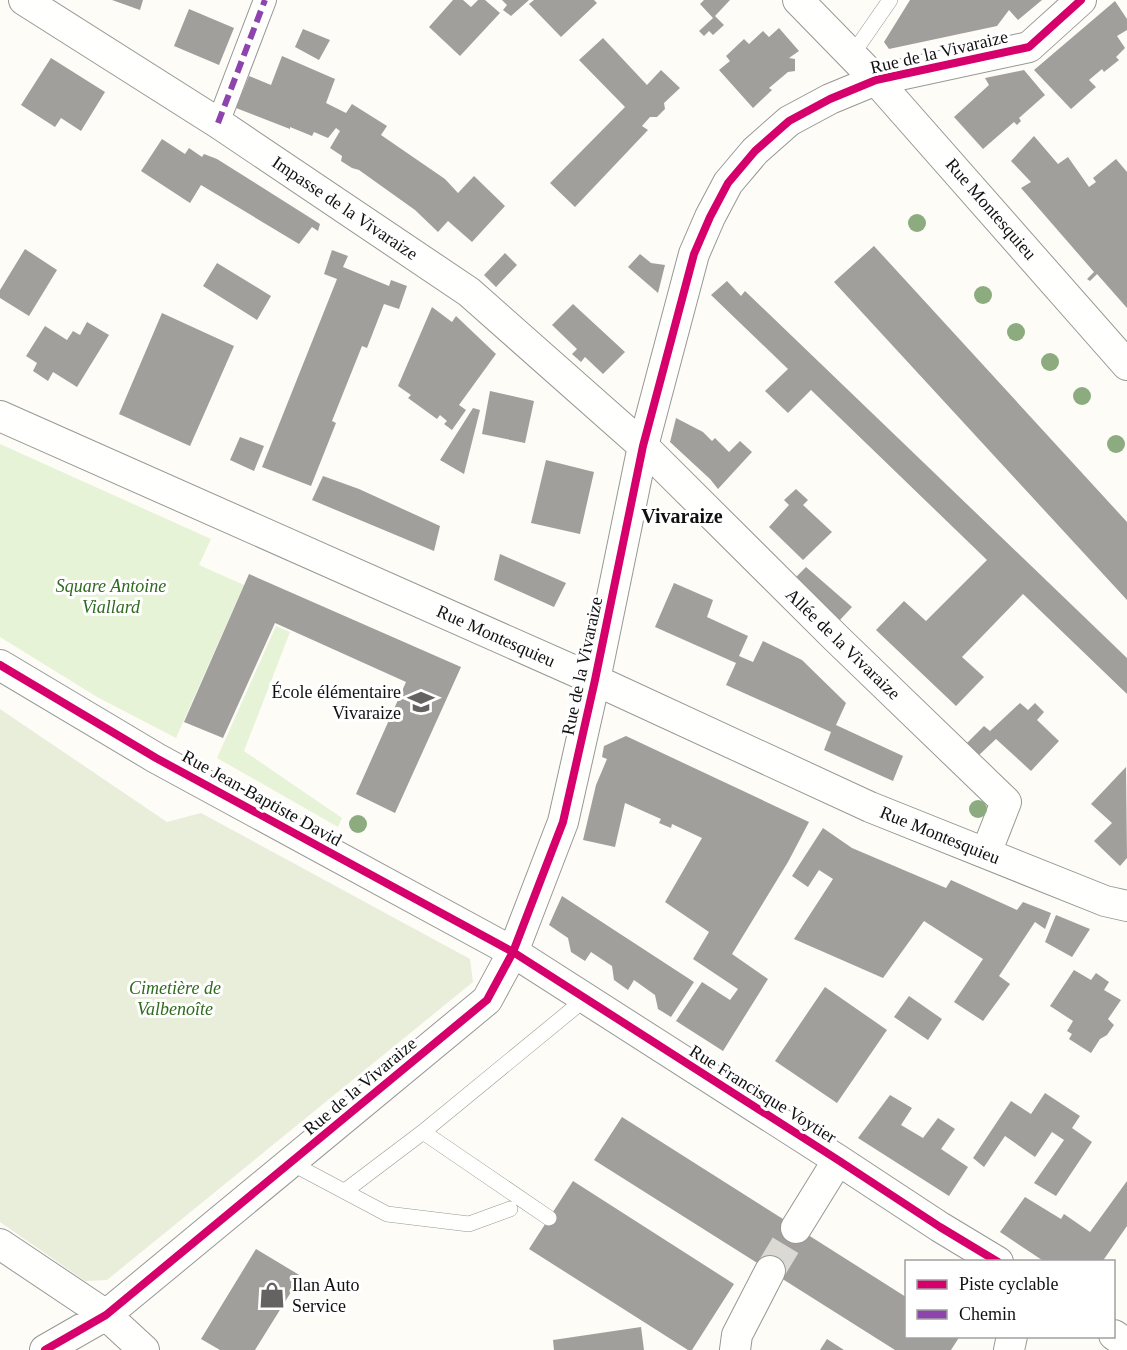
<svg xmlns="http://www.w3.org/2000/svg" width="1127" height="1350" font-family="'Times New Roman',serif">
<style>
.green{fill:#e7f3d7}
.cemetery{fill:#e9eedb}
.building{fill:#a19f9c}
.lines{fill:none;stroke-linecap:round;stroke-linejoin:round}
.minor-tunnel{stroke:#dad9d4;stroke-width:30;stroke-dasharray:30 15;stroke-linecap:butt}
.service-casing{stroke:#979795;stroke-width:16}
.pedestrian-casing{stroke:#979795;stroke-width:24}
.minor-casing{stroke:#979795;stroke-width:32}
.service{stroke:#fffffe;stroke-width:15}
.pedestrian{stroke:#fffffe;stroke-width:22}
.minor{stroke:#fffffe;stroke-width:30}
.quiet{stroke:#8e44ad;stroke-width:6;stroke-dasharray:12 6;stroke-linecap:butt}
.cycleway-casing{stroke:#fff;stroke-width:11}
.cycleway{stroke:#d6006c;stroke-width:8}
.tree{fill:#8cac80}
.labels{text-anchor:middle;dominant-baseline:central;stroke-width:6;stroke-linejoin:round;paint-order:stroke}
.street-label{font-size:18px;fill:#111;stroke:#fff}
.park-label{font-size:18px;font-style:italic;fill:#2f6b1f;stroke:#fff}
.poi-label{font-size:18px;fill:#111;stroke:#fff;text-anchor:end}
.neighbourhood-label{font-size:20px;font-weight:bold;fill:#111;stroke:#fff}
</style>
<rect width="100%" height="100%" fill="#fdfcf7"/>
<path class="green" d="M0 444 211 539 199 565 244 585 176 738 97 697 0 637Z
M276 626 290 632 244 751 342 818 338 827 217 758Z"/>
<path class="cemetery" d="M0 709 167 822 201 813 470 959 473 982 107 1280 85 1281 0 1222Z"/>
<path class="building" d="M112 0H143L140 10Z
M453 0H463L471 7 478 0H485L500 13 460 56 429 27Z
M502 0H529L511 16 503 10 507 5Z
M534 0H594L597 3 561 37 529 4Z
M704 0H730L715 16 724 25 713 35 709 31 704 36 699 31 713 18 700 4Z
M910 0H1042L1018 20 1009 10 997 26 889 49 884 42Z
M1115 1 1127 19V30L1117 36 1125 48 1116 57 1119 60 1104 72 1102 69 1089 80 1096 87 1071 109 1034 70Z
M189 9 234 28 219 65 174 46Z
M779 28 799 51 789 58 795 59V71L788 72 769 88 772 90 753 108 719 70 730 61 726 56 744 39 749 44 763 31 769 37Z
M303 29 330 40 319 60 295 47Z
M603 38 647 85 661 70 680 88 664 103 665 109 657 117H650L642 126 648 130 575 207 550 183 625 107 579 60Z
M282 56 335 79 326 103 346 113 352 104 387 126 381 135 445 179 458 193 474 176 505 206 472 242 448 221 438 232 415 210 359 170 352 168 341 161 342 156 330 148 340 131 336 128 328 138 314 132 312 136 290 127V129L236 108 249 76 271 85Z
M51 58 105 92 81 131 61 118 55 127 21 105Z
M1024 70 1045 95 1019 118 1021 121 1017 125 1014 122 983 149 954 117 989 85 985 78Z
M1034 136 1058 164 1068 157 1089 187 1096 182 1093 178 1116 159 1127 172V308L1097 274 1090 281 1087 279 1094 272 1021 188 1031 182 1011 161Z
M162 139 185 154 189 148 202 157 204 154 217 159 320 224 318 231 312 227 299 244 201 185 190 203 141 171Z
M874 246 1127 522V600L834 282Z
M25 249 57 270 29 316 0 298V290Z
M332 250 348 256 343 267 389 286 391 280 407 286 399 309 384 304 367 348 362 346 332 421 336 423 311 486 262 467 337 279 324 274Z
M505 253 517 265 496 287 484 275Z
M640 254 651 263 665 265 658 293 628 267Z
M217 263 271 296 257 320 203 286Z
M727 281 741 296 745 291 1127 658V694L1023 594 962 657 984 677 956 706 876 630 904 601 926 621 987 560 811 390 788 413 765 391 788 369 711 295Z
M573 304 625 352 603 374 585 357 581 362 572 354 577 349 552 325Z
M432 307 452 322 456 316 496 354 459 405 466 410 452 430 444 424 447 421 440 415 437 419 408 398 411 395 398 386Z
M162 313 234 346 190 446 119 414Z
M87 322 109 335 77 387 53 372 48 381 33 371 37 363 26 356 45 326 67 340 73 331 80 335Z
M490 391 534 401 525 443 482 434Z
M473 408 480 410 464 474 440 460Z
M676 418 703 432 712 441 715 438 729 452 740 441 752 452 718 489 710 479 670 442Z
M240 437 264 446 254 471 230 460Z
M546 460 594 472 580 534 531 523Z
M323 476 359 489 440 526 434 551 312 500Z
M796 489 808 500 803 505 832 532 803 560 769 527 789 505 784 500Z
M500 554 566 583 554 607 494 580Z
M806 567 852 607 839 621 795 578Z
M249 574 461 667 395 813 356 794 406 682 275 623 223 738 184 722Z
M674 583 713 600 707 617 748 636 739 656 753 662 763 641 802 660 846 703 836 725 903 756 893 781 824 750 831 732 726 685 736 663 655 627Z
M1020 703 1028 710 1035 703 1044 712 1037 720 1059 741 1031 771 996 739 978 756 966 744 984 726 990 731Z
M626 736 809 822 788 862 732 954 768 979 723 1051 676 1021 702 982 730 1000 738 989 693 959 709 932 665 902 702 838 672 824 671 828 659 823 661 819 625 803 615 847 583 840 596 785 607 759 602 757 604 746Z
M1126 767 1127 858 1120 866 1094 841 1112 823 1091 804Z
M823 828 852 848 946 888 951 880 1017 910 1023 902 1051 913 1045 929 1035 922 999 976 1010 984 983 1021 954 1002 983 959 924 921 883 978 794 939 833 879 819 870 808 887 792 876Z
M562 896 694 982 671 1017 658 1009 655 995 634 980 628 990 614 980 612 966 591 952 585 961 571 952 568 938 549 925Z
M1056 915 1090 929 1072 957 1045 942Z
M1074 970 1091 980 1096 973 1109 982 1104 990 1121 1000 1108 1019 1114 1025 1107 1035 1100 1039 1091 1053 1069 1039 1072 1034 1067 1031 1073 1021 1050 1006Z
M825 987 887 1030 837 1103 775 1061Z
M909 996 942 1019 928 1040 894 1017Z
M1045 1093 1080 1116 1072 1128 1092 1142 1056 1196 1034 1183 1064 1140 1052 1132 1035 1157 1005 1136 984 1167 973 1158 1011 1101 1031 1114Z
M890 1095 912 1108 901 1125 923 1138 938 1118 955 1129 941 1149 968 1167 949 1196 858 1138Z
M622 1117 906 1297V1336H960L951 1350H895L594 1160Z
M573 1181 734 1284 692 1350H688L529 1249Z
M1127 1181V1226L1102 1262 1070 1260 1069 1262H1045L1000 1232 1025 1197 1061 1219 1064 1214 1090 1232Z
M256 1249 301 1276 255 1350H220L201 1339Z
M641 1327 644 1350H554L553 1340Z
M827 1339 844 1350H820Z"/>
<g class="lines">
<path class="minor-tunnel" d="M770 1271 796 1228"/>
<g class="service-casing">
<path id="service" d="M852 55 890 0
M291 1163 387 1214 469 1224 510 1209
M345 1191 423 1132
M549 1218 423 1132 585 999"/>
</g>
<g class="pedestrian-casing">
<path id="pedestrian" d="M218 123 265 0"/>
</g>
<g class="minor-casing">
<path id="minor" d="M24 0 218 123 469 292 643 446 836 638 1006 802 986 853
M798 0 876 80 1127 365
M0 416 595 680 870 807 1105 901 1127 906
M0 665 156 758 513 952 838 1160 940 1227 998 1262
M796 1228 838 1160
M0 1244 106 1315 144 1350
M1114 1335 1127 1344
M45 1350 106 1315 487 1000 513 952 563 822 595 680 643 446 694 254 710 217 728 183 755 151 789 121 830 99 876 80 1029 47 1081 0
M735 1350 737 1335 770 1271
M1009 1350 1012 1336"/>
</g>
<use href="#service" class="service"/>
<use href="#pedestrian" class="pedestrian"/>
<use href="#minor" class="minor"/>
<path class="quiet" d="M218 123 265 0"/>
<g class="cycleway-casing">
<path id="cycleway" d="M0 665 156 758 513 952 838 1160 940 1227 998 1262
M45 1350 106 1315 487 1000 513 952 563 822 595 680 643 446 694 254 710 217 728 183 755 151 789 121 830 99 876 80 1029 47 1081 0"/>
</g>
<use href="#cycleway" class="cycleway"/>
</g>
<g class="tree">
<circle cx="917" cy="223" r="9"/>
<circle cx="983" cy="295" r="9"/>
<circle cx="1016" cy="332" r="9"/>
<circle cx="1050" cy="362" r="9"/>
<circle cx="1082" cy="396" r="9"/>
<circle cx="1116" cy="444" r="9"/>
<circle cx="978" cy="809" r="9"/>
<circle cx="358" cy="824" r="9"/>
</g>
<defs>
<g id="school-bare" transform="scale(2.07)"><path d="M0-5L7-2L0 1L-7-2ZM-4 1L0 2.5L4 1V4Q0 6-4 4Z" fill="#646362" stroke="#fff" stroke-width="2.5" paint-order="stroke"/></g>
<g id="shop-bare" transform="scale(2.07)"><path d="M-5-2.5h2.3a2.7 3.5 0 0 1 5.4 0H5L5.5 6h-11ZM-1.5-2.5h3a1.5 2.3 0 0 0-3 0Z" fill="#646362" stroke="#fff" stroke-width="2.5" paint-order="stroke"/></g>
</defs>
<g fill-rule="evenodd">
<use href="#school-bare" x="421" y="702"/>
<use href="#shop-bare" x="272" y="1295"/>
</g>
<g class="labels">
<g class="street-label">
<text transform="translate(939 52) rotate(-13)">Rue de la Vivaraize</text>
<text transform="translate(345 208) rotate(34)">Impasse de la Vivaraize</text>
<text transform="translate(991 209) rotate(49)">Rue Montesquieu</text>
<text transform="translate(496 636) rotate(24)">Rue Montesquieu</text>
<text transform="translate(843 644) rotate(44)">Allée de la Vivaraize</text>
<text transform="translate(582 666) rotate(-78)">Rue de la Vivaraize</text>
<text transform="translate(262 798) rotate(29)">Rue Jean-Baptiste David</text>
<text transform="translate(940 835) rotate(22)">Rue Montesquieu</text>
<text transform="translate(360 1086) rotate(-40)">Rue de la Vivaraize</text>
<text transform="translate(763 1094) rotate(32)">Rue Francisque Voytier</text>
</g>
<g class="park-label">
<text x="111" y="586">Square Antoine<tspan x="111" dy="21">Viallard</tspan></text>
<text x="175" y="988">Cimetière de<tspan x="175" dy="21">Valbenoîte</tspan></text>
</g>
<g class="poi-label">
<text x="401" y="692">École élémentaire<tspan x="401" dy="21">Vivaraize</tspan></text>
<text x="292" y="1285" text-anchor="start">Ilan Auto<tspan x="292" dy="21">Service</tspan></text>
</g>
<g class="neighbourhood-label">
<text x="682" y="516">Vivaraize</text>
</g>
</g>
<rect x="905" y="1260" width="210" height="78" fill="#ffffff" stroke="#a0a0a0" stroke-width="1.5"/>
<rect x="917" y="1280" width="30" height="9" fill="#d6006c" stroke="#a0a0a0" stroke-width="1.5"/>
<text x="959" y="1290" font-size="18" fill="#111111">Piste cyclable</text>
<rect x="917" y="1310" width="30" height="9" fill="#8e44ad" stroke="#a0a0a0" stroke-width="1.5"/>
<text x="959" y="1320" font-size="18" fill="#111111">Chemin</text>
</svg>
